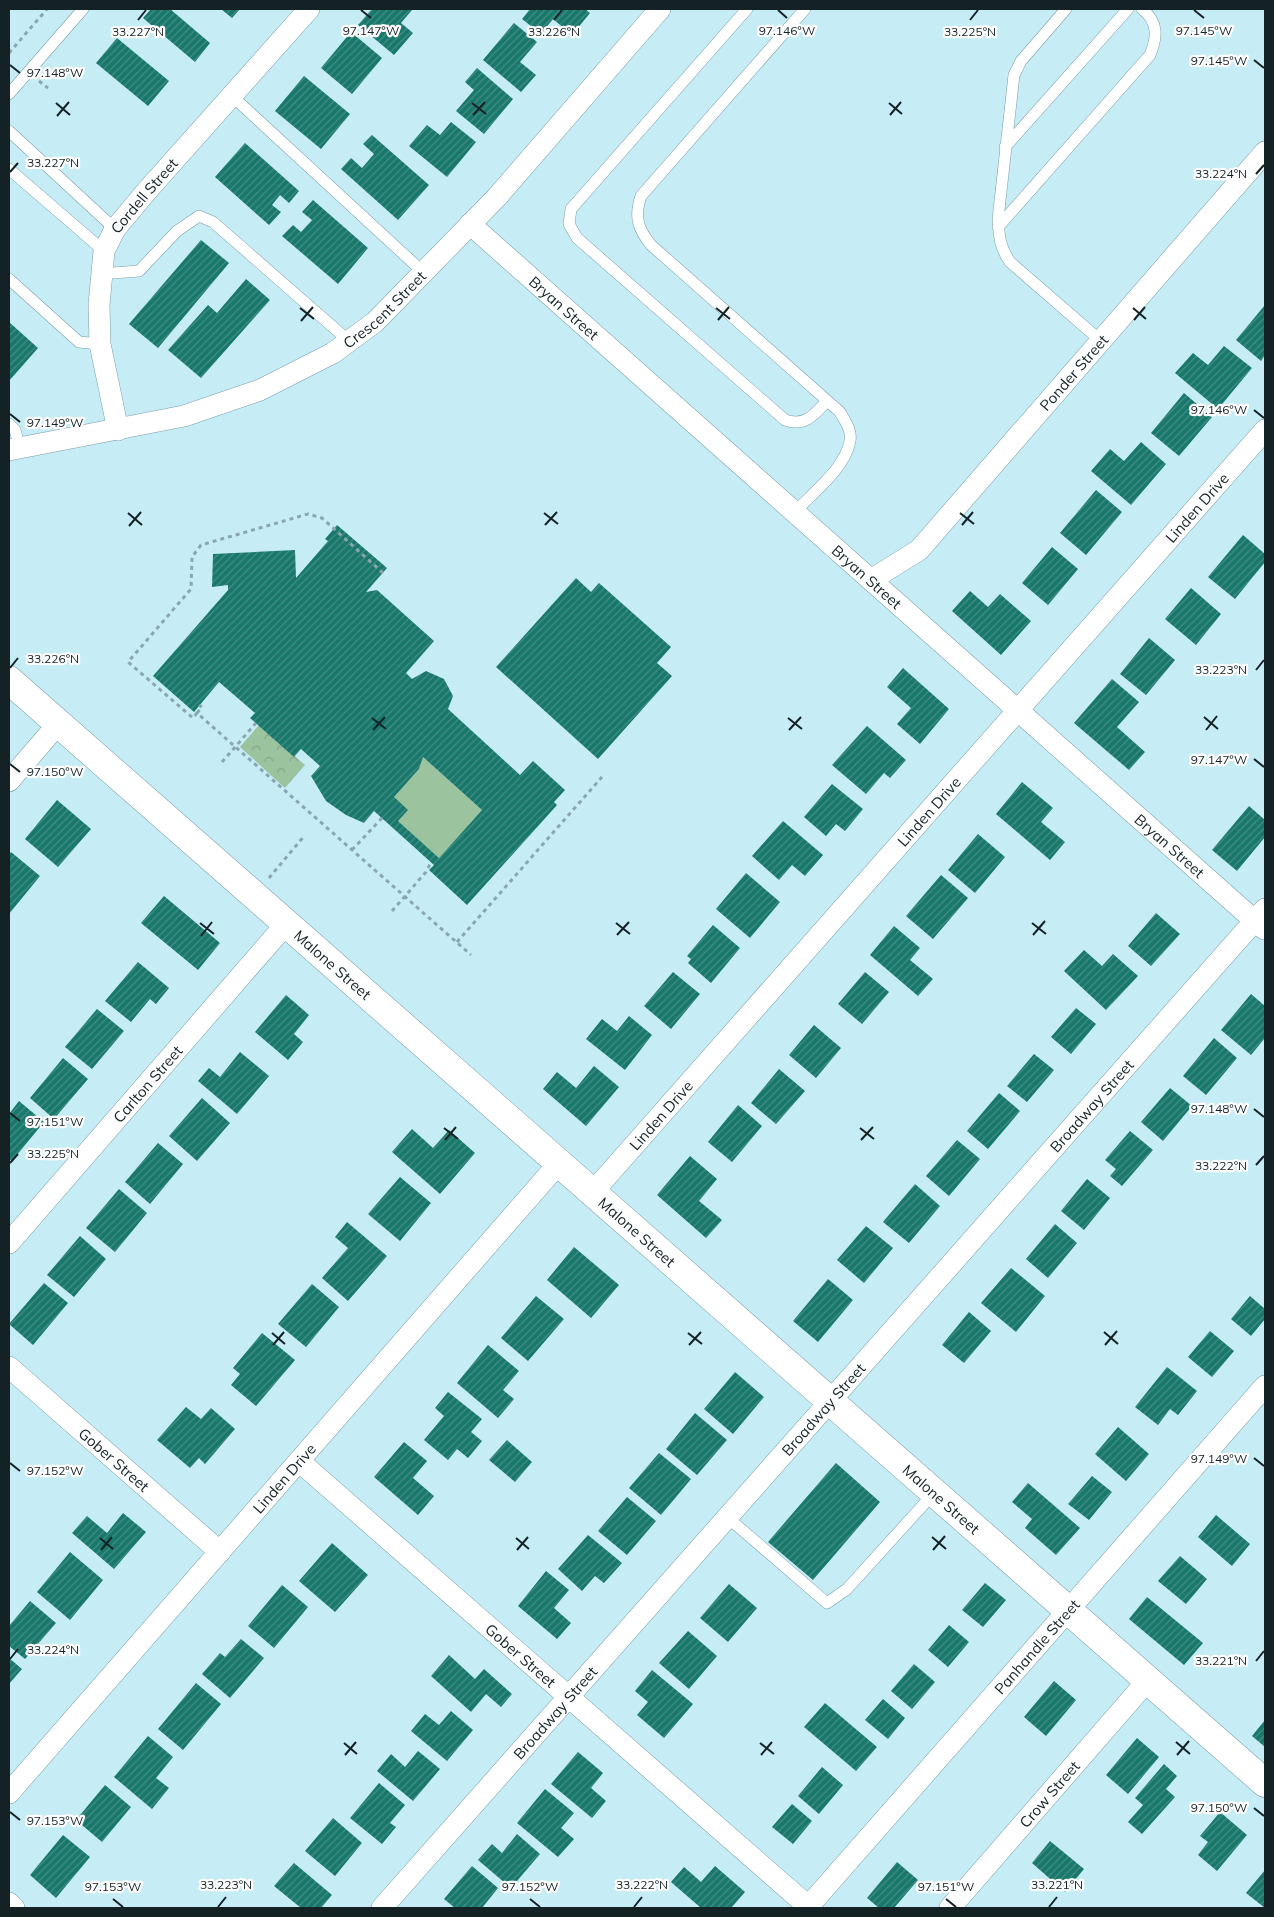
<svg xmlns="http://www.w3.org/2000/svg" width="1274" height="1917" font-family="Mulish,sans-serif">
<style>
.grass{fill:#9bc39e}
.park{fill:url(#park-crowns)}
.building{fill:url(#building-hatch);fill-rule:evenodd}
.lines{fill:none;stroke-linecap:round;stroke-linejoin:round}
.lane-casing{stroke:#7a9ea7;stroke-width:12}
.street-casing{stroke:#7a9ea7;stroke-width:22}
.secondary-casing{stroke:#7a9ea7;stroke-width:29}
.path{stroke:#8aa7af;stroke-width:3;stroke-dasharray:4 4;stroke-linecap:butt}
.lane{stroke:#fff;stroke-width:11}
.street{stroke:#fff;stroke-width:21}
.secondary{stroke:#fff;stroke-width:28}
.ticks{fill:none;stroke:#142226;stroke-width:2}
.labels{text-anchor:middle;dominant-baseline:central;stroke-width:4.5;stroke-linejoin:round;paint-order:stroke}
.street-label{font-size:15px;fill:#142226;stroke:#fff}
.ticks-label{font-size:12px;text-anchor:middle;fill:#142226;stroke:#fff;stroke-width:4.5;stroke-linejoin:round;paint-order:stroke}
</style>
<defs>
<pattern id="park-crowns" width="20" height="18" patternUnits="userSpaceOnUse" patternTransform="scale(1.25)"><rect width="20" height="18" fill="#9bc39e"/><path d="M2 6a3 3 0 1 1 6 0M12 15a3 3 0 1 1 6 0" fill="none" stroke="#85a788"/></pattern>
<pattern id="building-hatch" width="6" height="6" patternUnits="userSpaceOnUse" patternTransform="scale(1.25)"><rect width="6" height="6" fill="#17786b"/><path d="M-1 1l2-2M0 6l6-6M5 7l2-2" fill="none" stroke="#478d84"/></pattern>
</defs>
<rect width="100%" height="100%" fill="#c6ecf6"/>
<path class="grass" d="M423 757 482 810 439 858 398 821 394 797 419 769Z"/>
<path class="park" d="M259 725 305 765 285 788 240 747Z"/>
<path class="building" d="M151 9H170L210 43 195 62 143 18Z
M221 9H240L232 18Z
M372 9 412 10 401 23 413 33 394 55 358 25Z
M530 9H585L590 13 572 35 553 19 541 34 522 19Z
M514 23 537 42 520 62 536 75 521 92 483 60Z
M351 32 382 58 352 94 321 68Z
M117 38 169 81 148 106 96 63Z
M477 68 513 99 484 134 456 111 474 90 465 82Z
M304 76 350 114 321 149 275 111Z
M451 122 476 142 447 177 409 146 427 125 440 135Z
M372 135 429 185 398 220 341 169 351 158 362 168 374 154 363 144Z
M245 143 299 191 289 203 280 195 272 205 281 212 269 225 215 177Z
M313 200 368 248 338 284 282 236 293 225 301 232 312 220 302 212Z
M201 240 229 263 158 348 129 324Z
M246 279 270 300 201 378 168 350 208 305 217 313Z
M1265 305V355L1261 361 1236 340Z
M9 322 38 348 9 381Z
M1224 346 1252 368 1218 409 1175 373 1193 353 1208 365Z
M1184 393 1212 417 1179 456 1151 433Z
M1141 442 1166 464 1131 505 1091 471 1110 449 1124 461Z
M1096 490 1122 512 1086 555 1060 533Z
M337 525 387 568 366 592 377 590 434 641 406 673 412 679 426 671 444 679 453 696 448 709 520 775 533 761 565 790 554 802 557 805 467 905 429 870 434 865 374 811 364 823 346 815 326 801 311 776 320 766 301 749 294 757 250 718 255 713 219 682 194 712 153 676 228 590V585L212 587 213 554 295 550 296 578 328 541 325 539ZM423 757 482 810 439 858 398 821 408 810 394 797 419 769Z
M1243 535 1265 554V562L1235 599 1208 577Z
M1052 547 1078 569 1048 605 1022 583Z
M576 578 591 592 599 583 671 647 657 663 672 676 598 759 496 667Z
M1191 588 1221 614 1196 645 1165 619Z
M970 591 988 607 1000 594 1031 621 1001 655 952 611Z
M1149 638 1175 660 1146 695 1120 674Z
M903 668 949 709 920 744 897 724 911 708 887 687Z
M1112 679 1139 702 1117 727 1145 752 1129 770 1074 723Z
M867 726 906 760 890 778 884 773 866 794 832 765Z
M1022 782 1053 808 1041 822 1065 842 1050 860 996 814Z
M832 784 863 809 845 831 836 824 826 836 804 817Z
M57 800 91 829 58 867 25 839Z
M1249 806 1265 820V837L1237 871 1212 850Z
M783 821 823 855 805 876 792 865 779 880 752 856Z
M978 834 1005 857 975 893 948 870Z
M11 852 40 876 9 914V855Z
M746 873 780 902 750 938 716 909Z
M941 875 968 898 933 939 906 916Z
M164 896 220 943 198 970 141 923Z
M1156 913 1180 934 1151 966 1128 946Z
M713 925 740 948 711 983 688 963 691 959 687 956Z
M894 926 920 948 910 960 933 979 918 996 870 955Z
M1084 950 1102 966 1113 954 1138 976 1106 1010 1064 971Z
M138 962 169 988 156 1004 150 999 131 1022 105 1001Z
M673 972 700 994 671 1029 644 1006Z
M865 972 889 992 862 1024 838 1004Z
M1251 994 1265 1006V1038L1251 1055 1221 1030Z
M286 995 309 1015 294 1034 303 1042 288 1060 255 1032Z
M1076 1008 1096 1024 1071 1054 1051 1037Z
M97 1009 124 1031 92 1069 65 1047Z
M629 1016 652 1035 625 1070 586 1039 602 1019 617 1031Z
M814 1025 841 1048 816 1078 789 1055Z
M1214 1038 1237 1058 1206 1095 1183 1076Z
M240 1052 269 1076 237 1114 198 1081 209 1068 220 1077Z
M1034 1054 1054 1070 1027 1102 1007 1086Z
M63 1058 88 1079 54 1119 30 1098Z
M594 1066 619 1087 586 1126 543 1089 557 1072 576 1088Z
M779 1069 805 1091 776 1124 751 1103Z
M1170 1088 1192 1106 1163 1141 1141 1122Z
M999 1093 1020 1111 988 1149 967 1131Z
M202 1098 230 1123 197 1161 169 1136Z
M19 1101 44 1122 12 1161 9 1159V1114Z
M738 1105 762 1126 732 1162 708 1142Z
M412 1129 433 1148 449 1130 475 1153 440 1194 392 1152Z
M1130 1131 1153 1150 1122 1186 1110 1176 1116 1169 1105 1160Z
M957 1140 980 1159 949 1196 926 1176Z
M158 1143 183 1164 150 1204 125 1182Z
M690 1156 717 1179 699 1201 722 1220 706 1238 657 1195Z
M400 1177 431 1203 400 1241 368 1214Z
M1087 1179 1110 1198 1084 1230 1061 1211Z
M915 1184 940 1206 909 1243 883 1222Z
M119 1189 147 1213 115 1252 86 1228Z
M347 1222 387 1256 348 1301 322 1278 348 1248 335 1237Z
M1055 1224 1077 1243 1048 1278 1026 1259Z
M866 1226 893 1248 864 1283 837 1260Z
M80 1236 106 1259 74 1297 47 1275Z
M574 1247 619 1285 591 1318 547 1280Z
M1011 1268 1045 1296 1016 1332 981 1303Z
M828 1279 853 1300 818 1342 793 1321Z
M44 1283 68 1303 33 1345 9 1324Z
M312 1284 339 1307 306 1347 278 1324Z
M536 1296 564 1319 528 1361 501 1338Z
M1250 1296 1265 1309V1319L1251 1336 1231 1319Z
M969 1312 991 1331 964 1363 942 1345Z
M1210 1331 1234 1351 1212 1377 1188 1357Z
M262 1333 295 1360 256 1406 231 1385 240 1374 233 1368Z
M488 1345 519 1371 503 1390 514 1399 498 1418 457 1383Z
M1167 1367 1197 1391 1178 1415 1170 1409 1158 1425 1135 1407Z
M735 1372 764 1397 733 1434 704 1409Z
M448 1392 482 1419 471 1432 482 1441 468 1458 457 1449 448 1460 424 1440 444 1416 435 1408Z
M186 1407 201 1419 211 1408 235 1429 205 1464 199 1458 190 1468 157 1440Z
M695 1413 727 1440 697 1475 666 1449Z
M1118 1427 1149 1454 1126 1481 1095 1454Z
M507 1440 532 1462 515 1482 489 1460Z
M404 1442 427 1461 413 1478 434 1496 418 1515 374 1477Z
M659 1453 691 1479 661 1515 629 1488Z
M836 1463 880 1502 813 1580 768 1542Z
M1092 1476 1112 1492 1089 1520 1068 1504Z
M1028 1483 1080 1528 1056 1555 1025 1528 1032 1519 1012 1502Z
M627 1497 656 1521 627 1555 598 1531Z
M123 1513 146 1532 114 1569 72 1533 87 1516 107 1533Z
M1216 1515 1250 1544 1232 1566 1198 1537Z
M588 1535 622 1563 604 1583 595 1576 582 1591 558 1569Z
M332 1543 368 1575 335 1612 299 1581Z
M70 1552 103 1580 70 1620 37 1592Z
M1180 1556 1207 1579 1186 1604 1158 1581Z
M546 1571 569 1590 554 1608 571 1623 557 1639 518 1606Z
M985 1583 1006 1600 983 1627 962 1610Z
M729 1584 757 1608 728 1642 700 1618Z
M282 1585 308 1607 274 1648 248 1626Z
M1147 1597 1203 1643 1184 1665 1129 1619Z
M30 1601 56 1623 25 1659 9 1646V1626Z
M949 1625 969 1642 948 1667 928 1650Z
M688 1631 717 1656 689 1689 659 1663Z
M241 1639 264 1658 230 1698 202 1674 220 1653 225 1657Z
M449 1655 475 1679 484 1669 512 1694 501 1707 486 1694 471 1712 431 1676Z
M9 1658 22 1669 9 1684Z
M914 1664 935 1682 912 1709 891 1691Z
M652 1670 693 1704 664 1738 637 1715 648 1702 635 1691Z
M1054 1681 1076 1700 1046 1736 1024 1717Z
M196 1683 221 1704 183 1750 158 1729Z
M883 1699 905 1718 888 1739 865 1720Z
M825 1703 877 1747 856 1771 804 1727Z
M451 1711 473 1730 447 1761 411 1731 425 1714 439 1725Z
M1265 1720V1747L1252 1736Z
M148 1736 173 1757 156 1778 169 1788 152 1809 114 1777Z
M1137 1738 1159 1757 1128 1794 1106 1775Z
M418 1751 440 1769 413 1801 377 1771 391 1754 405 1767Z
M578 1752 603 1773 591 1788 606 1801 592 1818 551 1784Z
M1164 1764 1177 1776 1166 1789 1175 1797 1142 1834 1128 1822 1143 1805 1135 1798Z
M822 1767 843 1785 819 1814 798 1796Z
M379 1783 405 1805 390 1823 396 1827 382 1844 350 1818Z
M105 1785 131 1807 102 1842 76 1820Z
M545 1789 574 1813 561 1828 574 1839 558 1857 517 1823Z
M792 1804 812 1821 793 1844 772 1827Z
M1220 1812 1247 1835 1217 1871 1198 1855 1208 1842 1200 1836Z
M333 1818 362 1843 335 1876 305 1851Z
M517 1834 540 1854 511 1888 478 1860 492 1844 502 1853Z
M63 1835 90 1857 56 1898 30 1875Z
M1050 1841 1084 1869 1065 1892 1032 1863Z
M897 1862 918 1880 894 1908H879L867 1898Z
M294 1863 332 1895 321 1908H301L274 1886Z
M472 1866 498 1888 482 1908H455L444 1899Z
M715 1866 745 1892 731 1908H701L671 1882 684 1867 701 1882Z
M1265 1870V1908L1246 1893Z"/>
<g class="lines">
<g class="lane-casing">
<path id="lane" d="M747 9 571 209 569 224 577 238 785 420C805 427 814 415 827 401
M1066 9 1021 61 1014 75 998 219C999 236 1000 248 1010 262L1101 341
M9 94 83 9
M232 96 423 272
M9 131 115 229
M1005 147 1128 9
M9 169 104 251
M998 227 1150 55C1157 38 1159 22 1142 9
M100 274 139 271 177 231 199 216 213 222 349 341
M9 279 79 342 100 344
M9 424 15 430 20 448
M795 512C813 492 845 469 850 441 852 430 845 421 840 412L651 245C638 229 634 217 641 196L805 9
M727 1517 827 1603 847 1589 934 1493"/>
</g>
<g class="street-casing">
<g id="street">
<path id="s1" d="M470 224 1264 929"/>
<path id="s2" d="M118 430 100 344 99 305 104 251 115 229 145 193 309 9"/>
<path id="s3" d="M9 450 184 416 260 390 333 353 375 322 497 197 660 9"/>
<path id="s4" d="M871 580 919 550 1265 152"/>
<path d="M9 781 58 724"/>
<path id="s5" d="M592 1193 1265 430"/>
<path id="s6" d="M9 1243 286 924"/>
<path id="s7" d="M9 1367 220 1552"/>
<path id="s8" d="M299 1461 810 1908"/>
<path id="s9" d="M9 1793 559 1163"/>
<path d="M9 1903 14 1908"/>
<path id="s10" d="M382 1908 1265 909"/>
<path id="s11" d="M807 1908 1265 1386"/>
<path id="s12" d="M950 1908 1148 1680"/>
</g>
</g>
<g class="secondary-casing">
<g id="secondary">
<path id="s13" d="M9 680 1265 1783"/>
</g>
</g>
<path class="path" d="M9 53 47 9
M39 81 48 88
M383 573 322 518 308 514 201 545 192 557 191 589 128 662 193 718 197 713 471 955
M197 713 202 707 199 705
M222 762 256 723
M352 850 382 818
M269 878 305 835
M392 911 426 872 431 862
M457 942 602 777"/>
<use href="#lane" class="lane"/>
<use href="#street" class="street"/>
<use href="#secondary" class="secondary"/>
</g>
<path class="ticks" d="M361 10 371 18M778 10 787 18M1194 10 1204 18M138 20 146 10M554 20 562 10M970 20 978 10M1254 60 1264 68M10 65 20 73M56 103 70 115M472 103 486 114M889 103 902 114M473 115 485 102M890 115 901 102M57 116 69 102M10 172 18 163M1256 174 1264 165M300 308 314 319M716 308 730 319M1133 308 1146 319M718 320 729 307M1134 320 1145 307M301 321 313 307M1254 410 1264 418M10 414 20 422M128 513 142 525M544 513 558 524M960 513 974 524M545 525 557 512M962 525 973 512M129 526 141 512M10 668 18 658M1256 670 1264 660M1204 717 1218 729M372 718 386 729M788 718 802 729M373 730 385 717M789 730 801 717M1206 730 1217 716M1254 759 1264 767M10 764 20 772M200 923 214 934M616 923 630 934M1032 923 1046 934M617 935 629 922M1033 935 1045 921M201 936 212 922M1254 1109 1264 1117M10 1113 20 1121M444 1128 458 1139M860 1128 874 1139M445 1140 456 1127M861 1140 873 1127M10 1163 18 1154M1256 1165 1264 1156M1104 1332 1118 1344M272 1333 285 1344M688 1333 702 1344M273 1345 284 1332M689 1345 701 1332M1105 1345 1117 1331M1254 1458 1264 1466M10 1463 20 1471M932 1537 946 1549M100 1538 113 1549M516 1538 529 1549M101 1550 112 1537M517 1550 528 1537M933 1550 945 1536M10 1659 18 1649M1256 1661 1264 1651M1176 1742 1190 1754M344 1743 357 1754M760 1743 774 1754M345 1755 356 1742M761 1755 772 1742M1177 1755 1189 1741M1254 1808 1264 1816M10 1812 20 1820M113 1899 123 1907M530 1899 540 1907M946 1899 956 1907M218 1907 226 1897M634 1907 642 1897M1049 1907 1057 1897"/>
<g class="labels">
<g class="street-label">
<text stroke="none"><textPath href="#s2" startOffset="250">Cordell Street</textPath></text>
<text stroke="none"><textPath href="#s3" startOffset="408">Crescent Street</textPath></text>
<text stroke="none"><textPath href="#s1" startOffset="126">Bryan Street</textPath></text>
<text stroke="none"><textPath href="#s4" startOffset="292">Ponder Street</textPath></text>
<text stroke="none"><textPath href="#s5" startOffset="914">Linden Drive</textPath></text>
<text stroke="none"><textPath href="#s1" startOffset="531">Bryan Street</textPath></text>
<text stroke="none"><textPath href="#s5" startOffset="509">Linden Drive</textPath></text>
<text stroke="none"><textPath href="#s1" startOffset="936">Bryan Street</textPath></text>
<text stroke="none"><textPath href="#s13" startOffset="431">Malone Street</textPath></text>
<text stroke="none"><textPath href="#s6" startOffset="211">Carlton Street</textPath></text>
<text stroke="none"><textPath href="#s10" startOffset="1071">Broadway Street</textPath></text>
<text stroke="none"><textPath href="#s5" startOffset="104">Linden Drive</textPath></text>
<text stroke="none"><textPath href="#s13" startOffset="836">Malone Street</textPath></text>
<text stroke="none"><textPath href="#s10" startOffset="666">Broadway Street</textPath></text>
<text stroke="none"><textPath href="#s7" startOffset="140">Gober Street</textPath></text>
<text stroke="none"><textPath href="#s9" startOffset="418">Linden Drive</textPath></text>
<text stroke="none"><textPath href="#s13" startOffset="1241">Malone Street</textPath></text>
<text stroke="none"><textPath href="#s11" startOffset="348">Panhandle Street</textPath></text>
<text stroke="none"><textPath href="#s8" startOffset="295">Gober Street</textPath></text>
<text stroke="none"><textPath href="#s10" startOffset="261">Broadway Street</textPath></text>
<text stroke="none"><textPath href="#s12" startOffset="151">Crow Street</textPath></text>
</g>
</g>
<g class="ticks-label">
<text x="1204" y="35">97.145°W</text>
<text x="371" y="35">97.147°W</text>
<text x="787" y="35">97.146°W</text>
<text x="138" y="36">33.227°N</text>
<text x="554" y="36">33.226°N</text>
<text x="970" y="36">33.225°N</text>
<text x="1219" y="65">97.145°W</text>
<text x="55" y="77">97.148°W</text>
<text x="53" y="167">33.227°N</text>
<text x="1221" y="178">33.224°N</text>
<text x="1219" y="414">97.146°W</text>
<text x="55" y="427">97.149°W</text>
<text x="53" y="663">33.226°N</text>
<text x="1221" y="674">33.223°N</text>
<text x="1219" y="764">97.147°W</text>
<text x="55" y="776">97.150°W</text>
<text x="1219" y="1113">97.148°W</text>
<text x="55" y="1126">97.151°W</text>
<text x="53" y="1158">33.225°N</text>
<text x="1221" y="1170">33.222°N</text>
<text x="1219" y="1463">97.149°W</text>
<text x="55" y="1475">97.152°W</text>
<text x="53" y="1654">33.224°N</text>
<text x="1221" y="1665">33.221°N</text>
<text x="1219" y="1812">97.150°W</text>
<text x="55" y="1825">97.153°W</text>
<text x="226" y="1889">33.223°N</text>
<text x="642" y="1889">33.222°N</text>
<text x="1057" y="1889">33.221°N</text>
<text x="113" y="1891">97.153°W</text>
<text x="530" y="1891">97.152°W</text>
<text x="946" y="1891">97.151°W</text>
</g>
<rect width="1274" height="1917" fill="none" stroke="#142226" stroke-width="20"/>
</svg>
